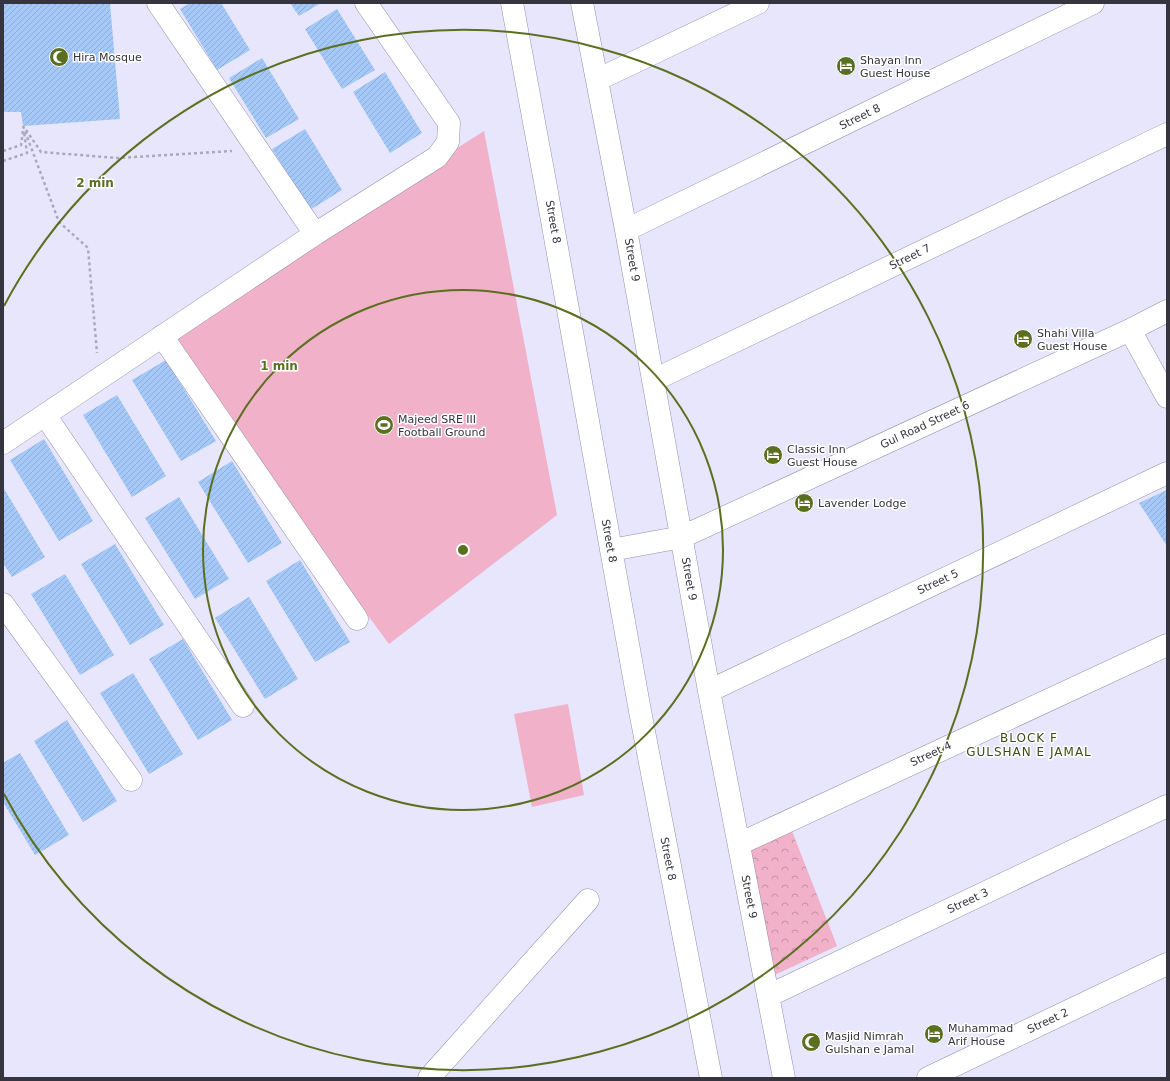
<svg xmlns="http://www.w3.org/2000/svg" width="1170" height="1081" font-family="'DejaVu Sans',sans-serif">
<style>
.grass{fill:#f0b1c9}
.park{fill:url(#park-crowns)}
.building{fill:url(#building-hatch)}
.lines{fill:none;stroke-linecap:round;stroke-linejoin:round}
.street-casing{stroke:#9391ab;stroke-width:23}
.path{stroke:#aaa9bb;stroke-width:2.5;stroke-dasharray:3 3;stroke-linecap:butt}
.street{stroke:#fff;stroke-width:22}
.ring{fill:none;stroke:#5a6f1f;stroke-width:2}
.labels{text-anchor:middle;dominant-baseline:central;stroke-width:3;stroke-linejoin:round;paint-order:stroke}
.poi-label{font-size:11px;fill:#35343f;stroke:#fff;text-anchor:start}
.street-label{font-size:11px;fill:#35343f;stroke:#fff}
.neighbourhood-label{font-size:12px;letter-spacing:1px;fill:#3d4c16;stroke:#fff}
.centre{fill:#5a6f1f;stroke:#fff;stroke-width:2}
.ring-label{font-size:12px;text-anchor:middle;font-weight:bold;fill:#5a6f1f;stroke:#fff;stroke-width:3;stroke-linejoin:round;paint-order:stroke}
</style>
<defs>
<pattern id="park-crowns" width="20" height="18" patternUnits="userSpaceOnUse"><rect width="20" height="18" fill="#f0b1c9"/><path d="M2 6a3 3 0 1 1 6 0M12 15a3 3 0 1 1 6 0" fill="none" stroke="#c391a5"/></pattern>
<pattern id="building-hatch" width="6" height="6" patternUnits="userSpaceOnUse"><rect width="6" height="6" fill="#a4c8f8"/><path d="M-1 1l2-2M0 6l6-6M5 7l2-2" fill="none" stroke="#8eacd6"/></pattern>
</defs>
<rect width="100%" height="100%" fill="#e7e6fc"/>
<path class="grass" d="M484 131 557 515 389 644 162 336Z
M568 704 584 795 532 807 514 714Z"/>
<path class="park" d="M788 821 837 946 768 978 739 844Z"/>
<path class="building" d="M3 3H110L120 119 23 126 21 112H3Z
M190 3H221L250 50 217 70 180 9Z
M290 3H321L299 16Z
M337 9 375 70 342 89 305 29Z
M262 58 299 119 266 138 229 78Z
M385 72 422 133 390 153 353 92Z
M305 129 342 190 310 210 272 149Z
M166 360 216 441 181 461 132 380Z
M117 395 166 476 132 497 83 415Z
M44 439 93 521 59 541 10 460Z
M232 461 282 543 248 563 198 482Z
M3 487 45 557 12 577 3 563Z
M1167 490V546L1139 503Z
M179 497 229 579 195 599 145 518Z
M115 544 164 625 130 645 81 564Z
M300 560 350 642 315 662 266 581Z
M65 574 114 655 80 675 31 594Z
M249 597 298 679 265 699 215 618Z
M183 639 232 720 198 740 149 659Z
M133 673 183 754 149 774 100 693Z
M67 720 117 801 83 822 34 741Z
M20 753 69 835 35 855 3 802V763Z"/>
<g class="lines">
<g class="street-casing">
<path id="street" d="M158 3 315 234
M512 3 546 187 640 711 711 1078
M582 3 626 230 709 691 784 1078
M597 80 758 3
M626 230 1093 3
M1130 330 1167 397
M162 336 357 619
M654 380 1167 134
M45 415 243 706
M3 443 315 234 437 157 448 142 449 123 366 3
M611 550 682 537 1130 330 1167 311
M3 604 131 780
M709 691 1167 473
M739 844 1167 645
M768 996 1167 806
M429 1078 588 900
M928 1078 1167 964"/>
</g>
<path class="path" d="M23 126 59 222 88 248 97 353
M26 130 41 152 118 158 232 151
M3 151 21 145 23 130
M3 161 27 153 24 132"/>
<use href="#street" class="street"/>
</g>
<g class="ring">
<circle cx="463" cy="550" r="260"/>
<path d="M4 306A520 520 0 1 1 4 794"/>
</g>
<defs>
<g id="mosque-disc" transform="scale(1)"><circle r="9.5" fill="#5a6f1f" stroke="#fff"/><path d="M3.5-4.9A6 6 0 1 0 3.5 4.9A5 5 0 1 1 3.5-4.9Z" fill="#fff"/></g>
<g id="hotel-disc" transform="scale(1)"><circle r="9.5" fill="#5a6f1f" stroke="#fff"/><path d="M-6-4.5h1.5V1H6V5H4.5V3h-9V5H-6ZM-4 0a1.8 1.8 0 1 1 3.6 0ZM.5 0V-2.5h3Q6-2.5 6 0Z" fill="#fff"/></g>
<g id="stadium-disc" transform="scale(1)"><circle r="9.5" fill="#5a6f1f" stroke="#fff"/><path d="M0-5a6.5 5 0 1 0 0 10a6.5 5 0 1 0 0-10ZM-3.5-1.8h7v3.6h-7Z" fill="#fff"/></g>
</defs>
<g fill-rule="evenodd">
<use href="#mosque-disc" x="59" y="57"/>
<use href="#hotel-disc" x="846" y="66"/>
<use href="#hotel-disc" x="1023" y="339"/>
<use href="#stadium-disc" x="384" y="425"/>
<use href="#hotel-disc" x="773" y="455"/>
<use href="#hotel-disc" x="804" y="503"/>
<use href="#hotel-disc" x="934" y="1034"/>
<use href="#mosque-disc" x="811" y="1042"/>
</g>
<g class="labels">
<g class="poi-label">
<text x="73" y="57">Hira Mosque</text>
<text x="860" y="60">Shayan Inn<tspan x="860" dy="13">Guest House</tspan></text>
<text x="1037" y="333">Shahi Villa<tspan x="1037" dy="13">Guest House</tspan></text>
<text x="398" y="419">Majeed SRE III<tspan x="398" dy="13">Football Ground</tspan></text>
<text x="787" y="449">Classic Inn<tspan x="787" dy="13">Guest House</tspan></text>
<text x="818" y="503">Lavender Lodge</text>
<text x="948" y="1028">Muhammad<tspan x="948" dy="13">Arif House</tspan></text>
<text x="825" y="1036">Masjid Nimrah<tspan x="825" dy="13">Gulshan e Jamal</tspan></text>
</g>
<g class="street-label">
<text transform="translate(860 117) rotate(-26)">Street 8</text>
<text transform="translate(553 222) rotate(80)">Street 8</text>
<text transform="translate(910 257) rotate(-26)">Street 7</text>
<text transform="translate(632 260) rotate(80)">Street 9</text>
<text transform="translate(925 425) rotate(-25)">Gul Road Street 6</text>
<text transform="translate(609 541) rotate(80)">Street 8</text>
<text transform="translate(689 579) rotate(80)">Street 9</text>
<text transform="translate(938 582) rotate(-25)">Street 5</text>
<text transform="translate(931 754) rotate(-25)">Street 4</text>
<text transform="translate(668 859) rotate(79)">Street 8</text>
<text transform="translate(749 897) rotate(79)">Street 9</text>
<text transform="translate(968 901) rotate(-25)">Street 3</text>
<text transform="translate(1048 1021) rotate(-25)">Street 2</text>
</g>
<g class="neighbourhood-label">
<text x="1029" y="738">BLOCK F<tspan x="1029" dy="14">GULSHAN E JAMAL</tspan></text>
</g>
</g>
<circle cx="463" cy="550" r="6" class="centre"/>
<g class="ring-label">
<text x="95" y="187">2 min</text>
<text x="279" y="370">1 min</text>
</g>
<rect width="1170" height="1081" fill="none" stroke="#35343f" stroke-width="8"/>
</svg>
